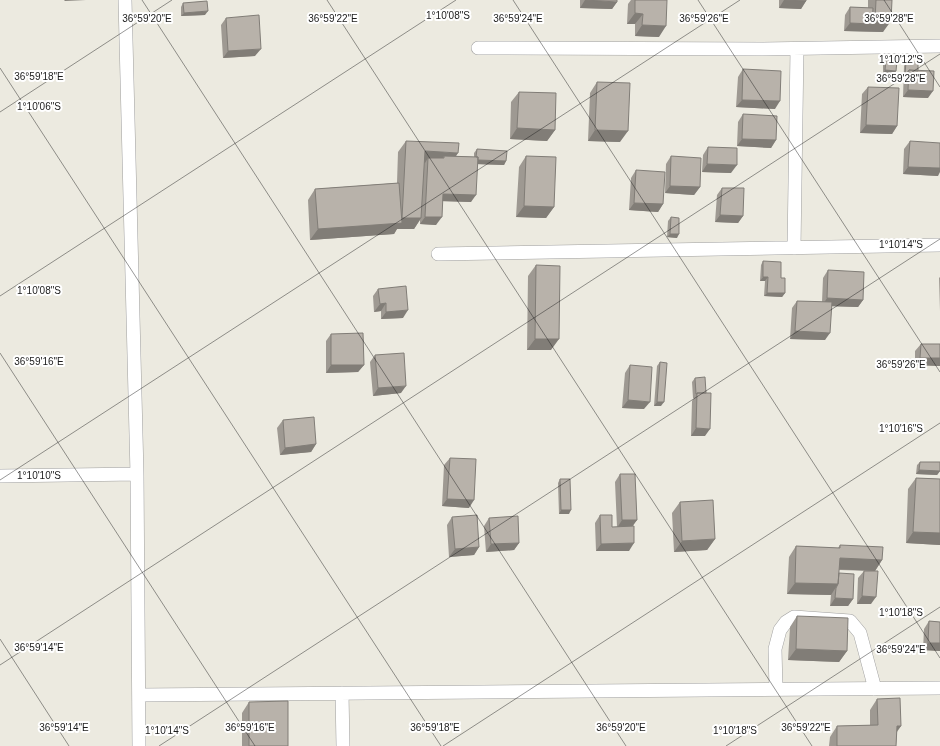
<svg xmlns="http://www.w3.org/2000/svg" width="940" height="746" font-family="Arial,sans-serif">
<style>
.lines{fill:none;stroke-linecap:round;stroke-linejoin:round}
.minor-casing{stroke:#9f9f9f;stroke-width:14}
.minor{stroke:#fff;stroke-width:13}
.wall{fill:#9e9992}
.shaded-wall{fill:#817d77}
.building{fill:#b8b2aa;stroke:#817d77}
.ticks{fill:none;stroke:#1b1b1b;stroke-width:1;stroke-opacity:0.45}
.ticks-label{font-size:10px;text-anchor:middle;fill:#1b1b1b;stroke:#fff;stroke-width:4;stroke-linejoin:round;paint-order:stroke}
</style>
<rect width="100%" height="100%" fill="#eceae0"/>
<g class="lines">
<g class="minor-casing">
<path id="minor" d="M125 0 137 474 139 746
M478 48 763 49 940 46
M794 248 797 49
M438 254 940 245
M0 476 137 474
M776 689 775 649 780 630 786 622 794 617 850 621 860 633 875 689
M342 693 343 746
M140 695 940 688"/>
</g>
<use href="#minor" class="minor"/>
</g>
<path class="wall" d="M580 0H617V2L612 9 580 8Z
M631 0H635L659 37 635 36V24H627L628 4Z
M779 0H806V1L801 9 779 8Z
M868 0H892L883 32 844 31 845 15 850 7 868 8Z
M183 3 205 15 181 16V7Z
M226 18 255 56 223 58 221 25Z
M886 60 894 75 883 74V64Z
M906 62 918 71 928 98 903 97 904 66Z
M743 69 775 109 736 107 738 77Z
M597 82 620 142 588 141 590 93Z
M868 87 897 126 892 134 860 133 862 94Z
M519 92 555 130 547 141 510 139 511 102Z
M743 114 776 140 771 148 737 146 738 122Z
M406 141 456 156 474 157V153L477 149 506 161 504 165 478 164 471 202 442 201 436 225 420 224V220L414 229H397L394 234 310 240 308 200 315 189 397 183 398 152Z
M910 141 938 176 903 174 904 149Z
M708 147 731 173 702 172 703 155Z
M526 156 554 207 546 218 516 217 519 167Z
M671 156 700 187 694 195 665 193 666 164Z
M636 170 663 204 658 212 629 210 631 178Z
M722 188 743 216 738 223 715 222 717 195Z
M671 217 677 238 667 237 668 221Z
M763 261 781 278 785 293 782 297 764 296 765 281H760L761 265Z
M536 265 551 350H527L528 276Z
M828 270 863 300 858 307 832 306 825 340 790 339 792 308 797 301 822 302 823 278Z
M940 277V311L939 278Z
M378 289 403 318 381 319V311L374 312 373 296Z
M331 334 364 365 358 372 326 373V341Z
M921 344H940V366L915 365V351Z
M375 355 401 393 373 396 370 362Z
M660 362 661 406H654L657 366Z
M630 365 644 409 622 408 625 373Z
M695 378 705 436H691L692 401 694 398H693L692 382Z
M283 420 316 444 311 452 280 455 277 428Z
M450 458 469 508 442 506 444 465Z
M920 462 940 471 937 475 916 474 917 465Z
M620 474 637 520 632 526 629 551H596L595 523 600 515 612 527H617L615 482Z
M916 478 940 479V545L906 543 908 489Z
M560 479 569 514H559L558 483Z
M680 502 715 539 707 550 674 552 672 513Z
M452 517 479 547 474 555 449 557 447 525Z
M489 518 519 543 514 550 486 552 484 526Z
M840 545 882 560 875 571 839 570V573L853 599 848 606H830L831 595 787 594 789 557 796 546 838 548Z
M864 571 871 604H857L858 578Z
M797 616 847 651 839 662 788 660 790 627Z
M929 621 940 622V651L923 650 924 629Z
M877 699 901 726 897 732 896 746H829L830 737 837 726 870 725V710Z
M249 702 288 746H242V713Z"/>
<path class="shaded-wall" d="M65 0H86L64 1Z
M585 0 617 2 612 9 580 8Z
M784 0 806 1 801 9 779 8Z
M208 11 205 15 181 16 184 13Z
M635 13 643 14 635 24H627Z
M875 21H891L883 32 844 31 850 23 872 24Z
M642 25 666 26 659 37 635 36Z
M261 49 255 56 223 58 228 51Z
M885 70 896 71 894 75 883 74Z
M908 90 933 91 928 98 903 97Z
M742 100 780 101 775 109 736 107Z
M866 125 897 126 892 134 860 133Z
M517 128 555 130 547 141 510 139Z
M595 130 628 131 620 142 588 141Z
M742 139 776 140 771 148 737 146Z
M425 151 458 153 451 164 444 158V156L439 163 428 158 425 163 417 162Z
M476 160 506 161 504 165 474 164Z
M707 164 737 165 731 173 702 172Z
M908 167 940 168V172L938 176 903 174Z
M670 186 700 187 694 195 665 193Z
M443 194 476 195 471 202 438 201Z
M634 203 663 204 658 212 629 210Z
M524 206 554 207 546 218 516 217Z
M720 215 743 216 738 223 715 222Z
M425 217H442L436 225 420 224Z
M402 218H421L414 229H397L394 234 310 240 318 229 399 223Z
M670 234H679L677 238 667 237Z
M763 277H768L765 281H760Z
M767 293H785L782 297 764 296Z
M827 298 863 300 858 307 822 306Z
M386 303 381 311 374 312 380 304Z
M408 310 403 318 381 319 386 312Z
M795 331 830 333 825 340 790 339Z
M535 339H559L551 350H527Z
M920 358H940V366L915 365Z
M331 365H364L358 372 326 373Z
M406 386 401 393 373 396 378 388Z
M628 400 650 402 644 409 622 408Z
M657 402H664L661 406H654Z
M696 428 710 429 705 436H691Z
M316 444 311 452 280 455 285 448Z
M919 470 940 471 937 475 916 474Z
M447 499 474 500 469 508 442 506Z
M561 510H571L569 514H559Z
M622 520H637L632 527 617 528Z
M913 532 940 533V545L906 543Z
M715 539 707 550 674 552 682 541Z
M519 543 514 550 486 552 491 544Z
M634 543 629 551H596L601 544Z
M479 547 474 555 449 557 455 549Z
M840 558 882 560 875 571 832 569Z
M795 583 838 584 831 595 787 594Z
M862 596 876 597 871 604H857Z
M835 598 853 599 848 606H830Z
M928 643H940V651L923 650Z
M796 649 847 651 839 662 788 660Z
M897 726H901L893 736Z"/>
<path class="building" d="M585 0H617V2Z
M635 0H667L666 26 642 25 643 14 635 13Z
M784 0H806V1Z
M876 0H892L891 21H875Z
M207 1 208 11 184 13 183 3Z
M850 7 873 8 872 24 850 23Z
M259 15 261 49 228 51 226 18Z
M886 60 897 61 896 71 885 70Z
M906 62H918V71L909 70 906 74H905Z
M743 69 781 71 780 101 742 100Z
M909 70 934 71 933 91 908 90Z
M597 82 630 83 628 131 595 130Z
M868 87 899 88 897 126 866 125Z
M519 92 556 93 555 130 517 128Z
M743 114 777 116 776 140 742 139Z
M406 141 459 143 458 153 425 151 421 218H402Z
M910 141 940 143V168L908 167Z
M708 147 737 148V165L707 164Z
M477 149 507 151 506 161 478 160V157H476Z
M444 156 478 157 476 195 443 194 442 217H425L428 158H444Z
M526 156 556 157 554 207 524 206Z
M671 156 701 158 700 187 670 186Z
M636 170 665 172 663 204 634 203Z
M399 183 402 223 318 229 315 189Z
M722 188H744L743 216 720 215Z
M671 217 679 218V234H670Z
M763 261 781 262V278H785V293H767L768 277H763Z
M536 265 560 266 559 339H535Z
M828 270 864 272 863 300 827 298Z
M406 286 408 310 386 312V303L380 304 378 289Z
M797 301 832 302 830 333 795 331Z
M363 333 364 365H331V334Z
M921 344H940V358H920Z
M404 353 406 386 378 388 375 355Z
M660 362 667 363 664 402H657Z
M630 365 652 367 650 402 628 400Z
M705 377 706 393H697V394H696L695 378Z
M697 393H711L710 429 696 428Z
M314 417 316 444 285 448 283 420Z
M450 458 476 459 474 500 447 499Z
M920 462H940V471L919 470Z
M620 474H635L637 520H622Z
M916 478 940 479V533L913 532Z
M560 479H570L571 510H561Z
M713 500 715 539 682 541 680 502Z
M477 515 479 547 455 549 452 517Z
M600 515H612V527L634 526V543L601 544Z
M518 516 519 543 491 544 489 518Z
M840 545 883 547 882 560 840 558 838 584 795 583 796 546 840 548Z
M864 571H878L876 597 862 596Z
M839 573 854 574 853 599 835 598 836 588 838 584Z
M797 616 848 618 847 651 796 649Z
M929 621 940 622V643H928Z
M900 698 901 726H897L896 746H837V726L878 725 877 699Z
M288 701V746H249V702Z"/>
<path class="ticks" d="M142 0 626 746M327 0 812 746M513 0 940 658M698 0 940 372M884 0 940 87M0 68 441 746M0 112 172 0M0 296 456 0M0 353 255 746M0 480 740 0M0 639 69 746M0 665 940 54M159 746 940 239M443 746 940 423M726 746 940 607"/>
<g class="ticks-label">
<text x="448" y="19">1°10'08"S</text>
<text x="889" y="22">36°59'28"E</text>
<text x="147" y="22">36°59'20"E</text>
<text x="333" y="22">36°59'22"E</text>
<text x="518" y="22">36°59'24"E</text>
<text x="704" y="22">36°59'26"E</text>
<text x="901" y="63">1°10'12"S</text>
<text x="39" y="80">36°59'18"E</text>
<text x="901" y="82">36°59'28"E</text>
<text x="39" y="110">1°10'06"S</text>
<text x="901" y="248">1°10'14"S</text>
<text x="39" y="294">1°10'08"S</text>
<text x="39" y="365">36°59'16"E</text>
<text x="901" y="368">36°59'26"E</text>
<text x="901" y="432">1°10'16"S</text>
<text x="39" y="479">1°10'10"S</text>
<text x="901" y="616">1°10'18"S</text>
<text x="39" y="651">36°59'14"E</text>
<text x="901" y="653">36°59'24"E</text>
<text x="64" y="731">36°59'14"E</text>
<text x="250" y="731">36°59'16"E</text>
<text x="435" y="731">36°59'18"E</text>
<text x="621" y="731">36°59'20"E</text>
<text x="806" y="731">36°59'22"E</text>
<text x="167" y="734">1°10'14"S</text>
<text x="735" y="734">1°10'18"S</text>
</g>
</svg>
